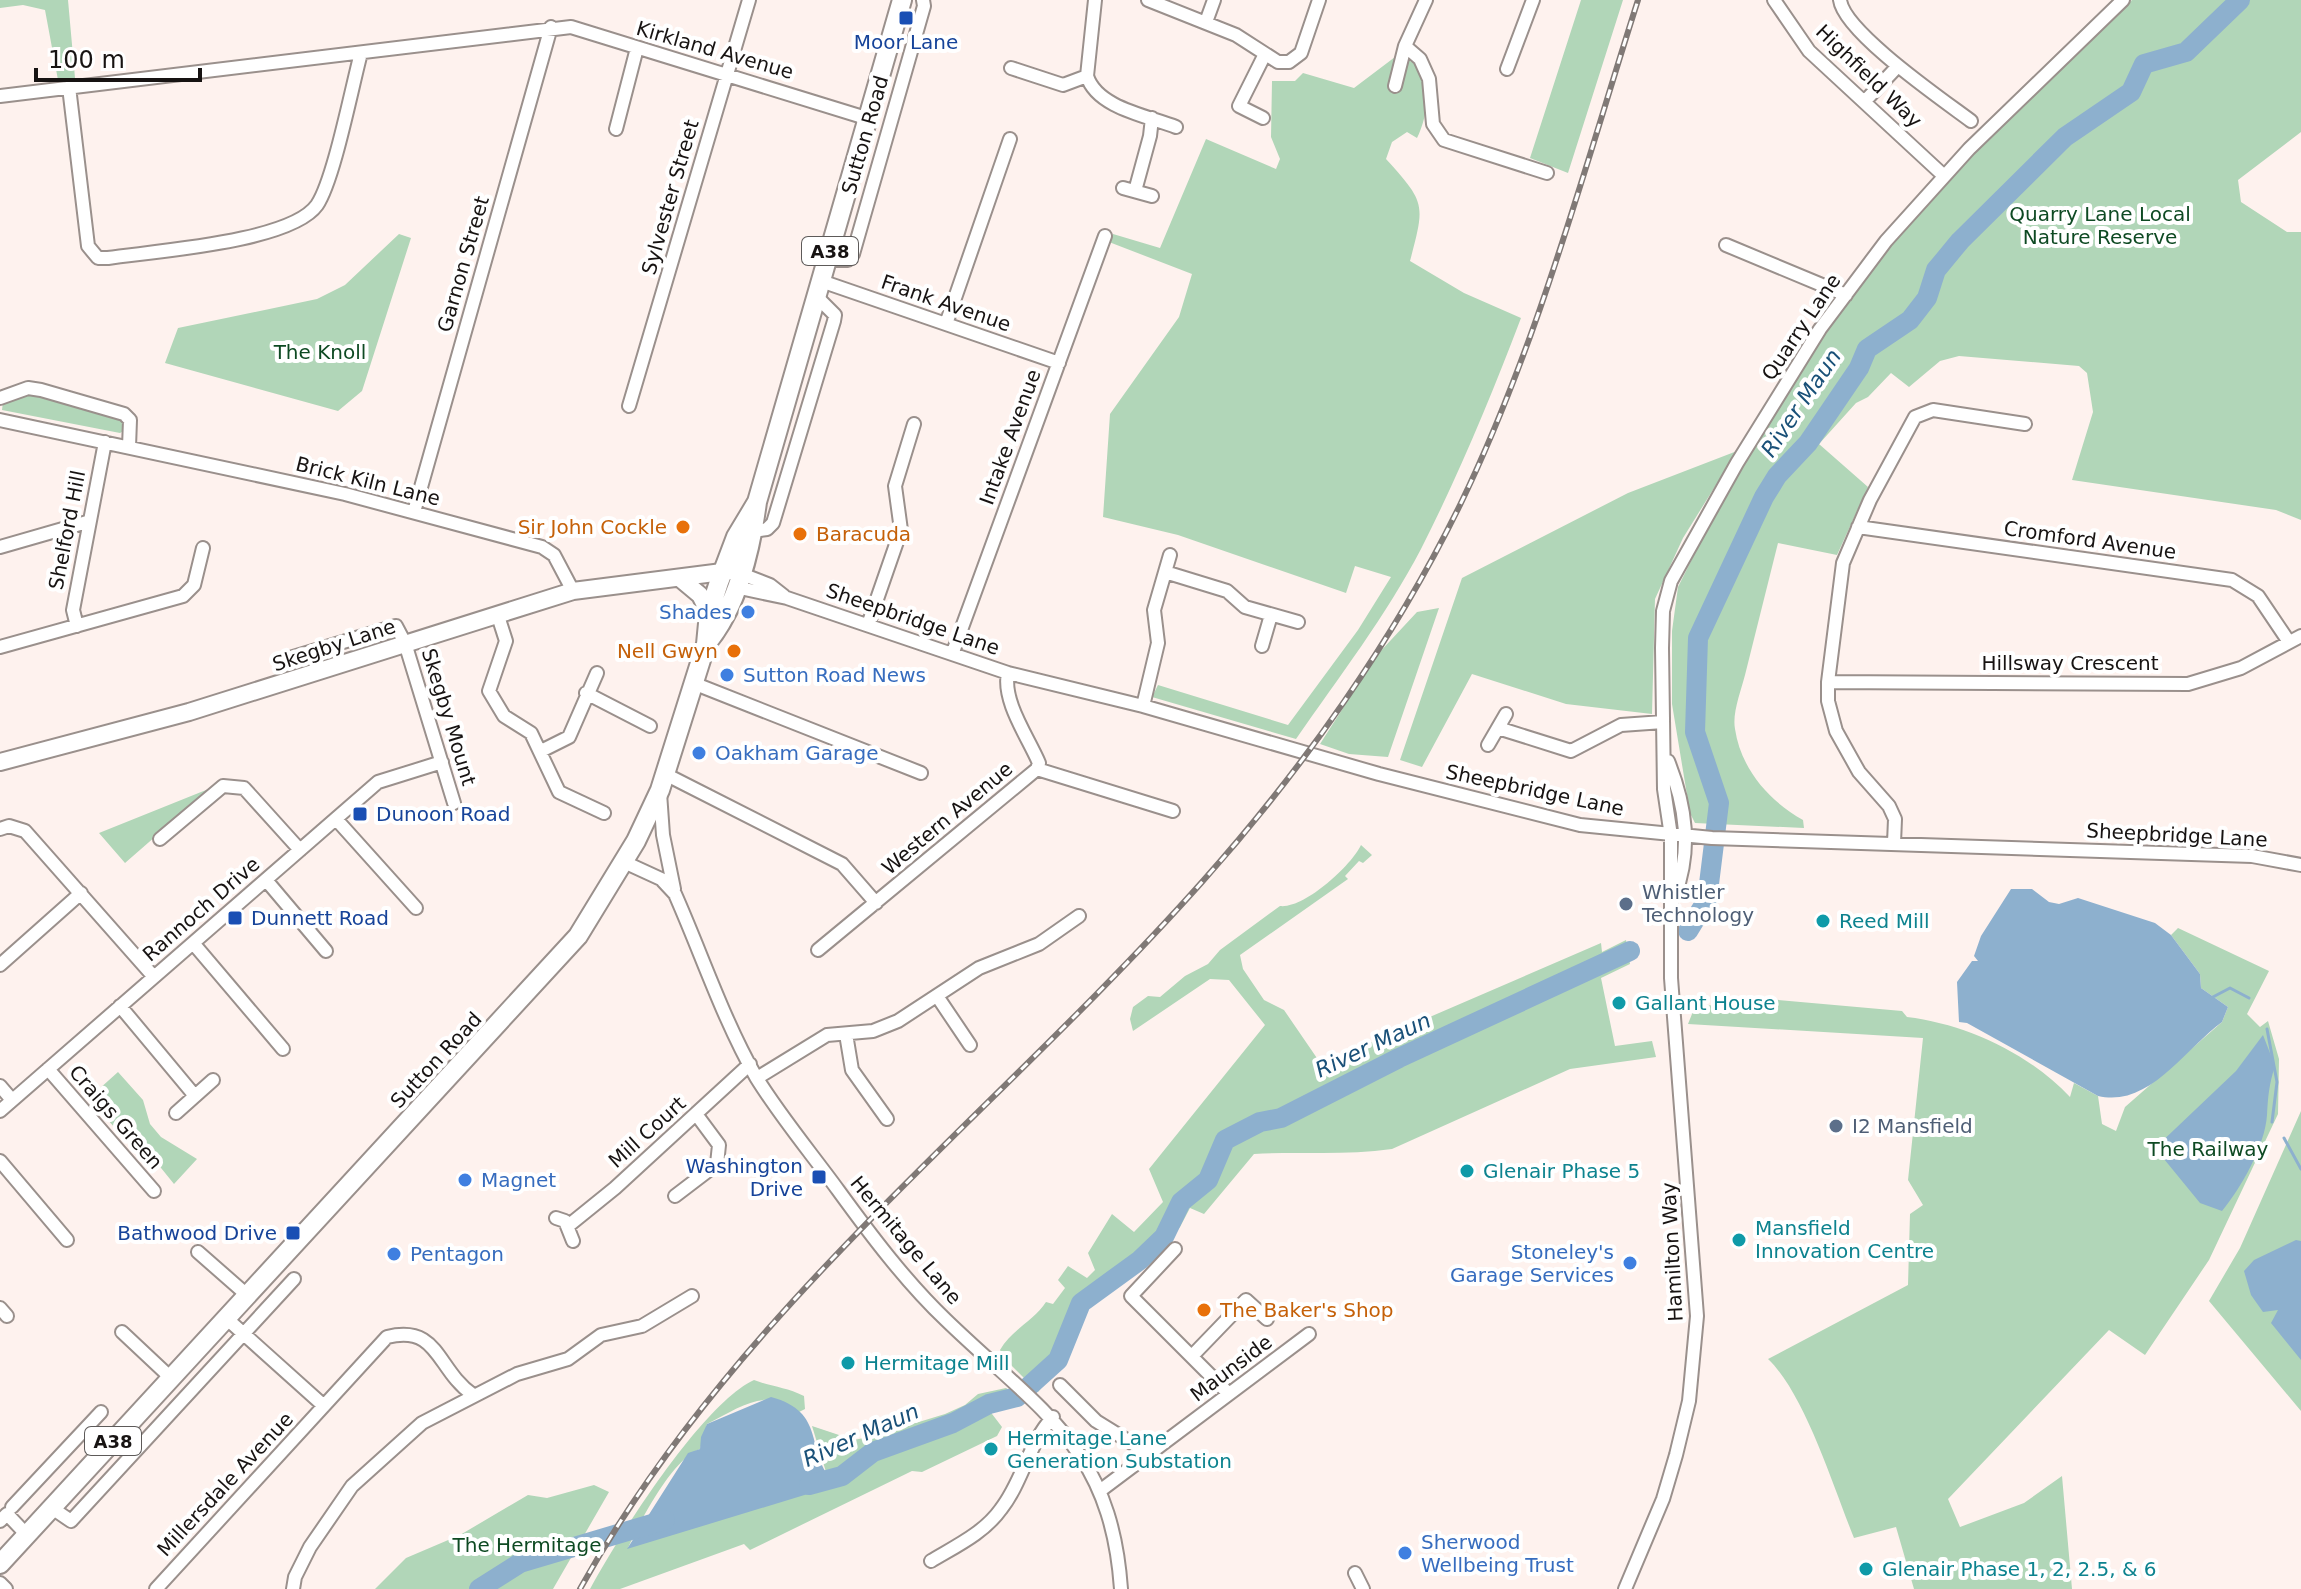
<svg xmlns="http://www.w3.org/2000/svg" width="2301" height="1589" font-family="'DejaVu Sans',sans-serif">
<style>
.green{fill:#b1d6b8}
.water{fill:#8db0ce}
.lines{fill:none;stroke-linecap:round;stroke-linejoin:round}
.stream{stroke:#8db0ce;stroke-width:3}
.river{stroke:#8db0ce;stroke-width:20}
.minor-casing{stroke:#9a908c;stroke-width:16}
.major-casing{stroke:#9a908c;stroke-width:20}
.highway-casing{stroke:#9a908c;stroke-width:22}
.minor{stroke:#fff;stroke-width:12}
.major{stroke:#fff;stroke-width:16}
.highway{stroke:#fff;stroke-width:18}
.rail-casing{stroke:#807976;stroke-width:6}
.rail{stroke:#fff;stroke-width:3;stroke-dasharray:9;stroke-linecap:butt}
.transit-dot{fill:#1a4fb4;stroke:#fff;stroke-width:3}
.food-dot{fill:#e8710a;stroke:#fff;stroke-width:3}
.shop-dot{fill:#3f7fe0;stroke:#fff;stroke-width:3}
.service-dot{fill:#5c6f8a;stroke:#fff;stroke-width:3}
.culture-dot{fill:#0f9aa8;stroke:#fff;stroke-width:3}
.labels{text-anchor:middle;dominant-baseline:central;stroke-width:8;stroke-linejoin:round;paint-order:stroke}
.shield{fill:#fff;stroke:#5d5a59;stroke-width:2}
.shield-label{font-size:18px;font-weight:bold;fill:#171312}
.transit-label{font-size:20px;fill:#164399;stroke:#fff;text-anchor:start}
.street-label{font-size:20px;fill:#171312;stroke:#fff}
.park-label{font-size:20px;fill:#0e4a23;stroke:#fff}
.food-label{font-size:20px;fill:#c56008;stroke:#fff;text-anchor:end}
.shop-label{font-size:20px;fill:#366cbe;stroke:#fff;text-anchor:start}
.service-label{font-size:20px;fill:#4e5e75;stroke:#fff;text-anchor:start}
.culture-label{font-size:20px;fill:#0d838f;stroke:#fff;text-anchor:start}
.water-label{font-size:22px;font-style:italic;fill:#195078;stroke:#fff}
</style>
<rect width="100%" height="100%" fill="#fef2ee"/>
<path class="green" d="M0 0H68L75 78 58 80 45 10 23 5 0 8Z
M1581 0H1623L1568 173 1530 158Z
M2132 0H2301V132L2238 180 2241 202 2287 232H2301V520L2276 510 2072 480 2093 412 2087 373 2079 366 1959 356 1940 361 1909 387 1891 373 1868 397 1856 403 1819 444 1868 487 1837 555 1778 543C1767 587 1756 631 1745 675 1741 691 1732 713 1735 729 1741 769 1769 801 1803 820L1804 828 1695 823 1690 813 1672 704V631L1678 587 1721 501 1825 332 1892 242 1943 183 2066 60Z
M1395 57C1437 60 1430 112 1417 138L1407 132 1392 142 1386 159C1426 203 1425 204 1410 261L1464 293 1521 318C1491 397 1459 474 1421 549 1386 616 1339 677 1296 739L1152 697 1158 685 1288 725 1358 630 1391 577 1355 566 1346 593 1178 535 1103 517 1110 414 1179 317 1192 274 1109 242 1113 234 1160 248 1206 139 1276 169 1280 159 1271 137 1272 81H1295L1303 73 1354 88Z
M399 234 411 238 362 391 338 411 165 363 178 328 317 299 345 285Z
M24 394H40L120 417 125 430 120 433 2 410 3 402Z
M1737 451 1683 538 1655 599 1652 714 1566 704 1472 674 1422 767 1400 760 1462 578 1628 493Z
M1439 608 1388 757 1349 754 1320 744 1377 655 1417 612Z
M211 788 125 863 99 833Z
M1361 845 1372 855 1363 863 1359 861 1345 876 1348 879 1240 955 1243 969 1264 1000 1284 1010 1321 1064 1601 943 1602 952 1626 940 1630 964 1601 978 1615 1046 1652 1041 1656 1057 1570 1069 1392 1149C1346 1156 1300 1151 1254 1154L1204 1214 1190 1208 1180 1227 1148 1261 1083 1312 1069 1354 1038 1392 1007 1361 1000 1350C1012 1329 1034 1321 1046 1302L1053 1304 1065 1288 1058 1280 1068 1266 1087 1278 1095 1270 1088 1253 1112 1214 1134 1232 1163 1202 1149 1169 1265 1025 1229 980 1210 979 1133 1031 1130 1019 1133 1007 1148 996 1160 997 1185 976 1208 964 1220 950 1280 906C1304 909 1351 866 1361 845Z
M2178 928 2269 971 2247 1014 2260 1027 2268 1021 2279 1059 2278 1114 2209 1260 2145 1355 2109 1330 1948 1499 1960 1527 2024 1503 2062 1476 2072 1589H1914L1896 1527 1854 1538C1834 1489 1805 1394 1768 1359L1908 1285 1910 1214 1923 1205 1908 1180 1923 1038 1688 1024 1692 1014 1686 1003 1748 1009 1768 999 1902 1011 1907 1017C1966 1024 2030 1054 2070 1097L2074 1083 2098 1096 2102 1124 2116 1131 2125 1107 2222 1022 2228 1007 2201 988 2200 974 2171 935Z
M118 1072 143 1100 150 1124 161 1137 197 1159 174 1184 157 1163 146 1164 89 1098Z
M2301 1111V1411L2209 1301 2240 1248Z
M754 1380C772 1387 786 1387 804 1396L805 1409 799 1412C766 1386 741 1407 707 1424L700 1449C673 1458 640 1521 628 1548L832 1479 826 1472 812 1426 854 1440 873 1436 945 1414 965 1405 978 1394 1006 1388 1014 1393 1005 1405 989 1410 1002 1427 997 1436 922 1472 912 1471 750 1550 744 1544 620 1589H590C618 1537 702 1404 754 1380Z
M594 1485 609 1492 553 1589H375L406 1558 460 1535 528 1495 547 1498Z"/>
<path class="water" d="M2011 889H2032L2049 902 2059 904 2078 898 2155 923 2171 935 2200 974 2201 988 2228 1007 2222 1022C2184 1050 2149 1108 2098 1096L1967 1023 1959 1022 1957 982 1972 961H1978L1974 956 1981 936Z
M2263 1035 2275 1066C2269 1084 2268 1097 2267 1115 2265 1146 2241 1188 2222 1211L2200 1203 2155 1148 2236 1071Z
M2296 1240 2301 1241V1360L2271 1323 2278 1310 2263 1312 2251 1295 2244 1271 2254 1260Z
M771 1397C827 1412 805 1451 832 1480L811 1493 627 1549 688 1453 700 1449 701 1437 707 1424Z"/>
<g class="lines">
<path class="stream" d="M2211 998 2230 988 2249 998
M2267 1029 2277 1082 2272 1122
M2284 1138 2301 1169"/>
<path class="river" d="M1688 931 1707 900 1719 803 1695 732 1698 638 1764 497 1777 476 1808 443 1859 368 1867 349 1910 320 1927 298 1936 270 1960 241 2065 137 2131 92 2144 64 2186 52 2240 0
M809 1485 842 1476 873 1452 953 1423 989 1404 1017 1397 1058 1360 1081 1303 1140 1260 1164 1237 1181 1202 1208 1180 1225 1140 1260 1122 1281 1118 1399 1058 1630 951
M479 1589 520 1563 665 1520"/>
<g class="minor-casing">
<path id="minor" d="M1095 0 1087 76C1097 108 1148 116 1176 127
M1148 0 1236 35 1278 62H1289L1301 53 1319 0
M1774 0 1809 51 1943 175
M1840 0C1844 32 1943 100 1971 121
M1206 22 1214 0
M1405 46 1420 59 1429 79 1433 124 1444 140 1547 173
M1011 68 1063 85 1087 76
M1507 69 1533 0
M1395 86 1405 46 1426 0
M69 87 88 246 98 258H108C155 251 291 242 317 205 334 180 352 86 361 53
M0 96 571 27 866 118
M1865 101 1898 66
M1263 118 1239 106 1265 54
M616 129 637 48
M1123 188 1152 196
M1135 191 1150 136 1152 118
M1726 245 1846 295
M828 260H848L853 254 924 6 923 0
M821 281 1059 363
M946 324 1010 139
M0 398 28 388 41 390 124 414 130 420 129 447
M629 406 749 0
M0 420 345 494 542 547 554 555 573 591
M414 512 551 27
M1858 527 2232 580 2258 596 2289 642
M747 532 767 529 773 523 834 321 835 315 816 296
M0 547 87 522
M1165 572 1227 591 1245 607 1298 622
M739 573 770 585 784 596
M735 587 787 598 1008 673 1143 706 1379 774 1580 825 1712 838 2252 856 2301 865
M498 616 506 641 489 691 504 716 531 733 559 792 604 813
M868 625 901 530 895 486 914 424
M77 626 73 610 105 442
M1262 646 1271 615
M0 647 183 596 194 585 203 548
M953 652 1105 236
M290 658 396 626 405 643 454 803
M1828 682 2188 684 2241 668 2301 636
M693 683 921 773
M586 693 650 726
M1143 706 1158 643 1154 610 1170 555
M1498 728 1571 751 1621 725 1663 722
M1488 745 1506 714
M541 751 569 737 597 673
M1668 761C1686 806 1692 849 1675 895
M1037 769 1173 811
M665 774 842 864 876 903
M660 793 663 835 674 889
M336 819 416 908
M0 829 9 826 25 831 154 977
M160 839 223 786 244 788 300 850
M1894 843 1895 819 1889 806 1859 772 1836 731 1828 701V682L1843 563 1870 500 1915 417 1933 410 2025 424
M624 862 661 879 675 894C702 955 723 1019 756 1077 780 1116 811 1153 838 1190 870 1234 906 1282 946 1320 1040 1411 1111 1446 1121 1589
M266 880 326 951
M193 943 283 1049
M818 950 1037 769 1039 763C1028 737 1002 701 1008 673
M0 965 81 893
M937 996 970 1045
M120 1006 195 1096
M846 1034 852 1070 887 1119
M48 1069 154 1191
M757 1078 827 1035 873 1031 898 1021 979 968 1039 944 1079 916
M0 1086 12 1100
M0 1111 378 782 442 762
M176 1113 213 1080
M0 1161 67 1240
M675 1196 717 1164 719 1145 696 1114
M556 1218 565 1221 573 1241
M568 1226 615 1188 750 1064
M1175 1249 1131 1296 1229 1394
M198 1252 247 1295
M0 1308 7 1316
M226 1318 324 1406
M122 1332 171 1378
M1192 1356 1246 1300 1267 1319
M1060 1385 1096 1421 1151 1455
M1101 1490 1309 1334
M12 1507 101 1412
M52 1508 71 1521 294 1279
M0 1521 7 1514 27 1535
M931 1561C956 1546 984 1533 1001 1509 1023 1481 1028 1444 1053 1417
M1355 1573 1363 1589
M0 1583 6 1589
M156 1589 387 1337C439 1324 436 1369 473 1395
M293 1589 295 1577 310 1547 352 1486 422 1423 517 1374 568 1359 601 1335 642 1326 692 1296
M1625 1589 1663 1499 1676 1455 1689 1401 1697 1316 1671 978V836L1664 789 1662 648 1663 611 1671 581 1737 463 1820 329 1886 241 1969 149 2123 0"/>
</g>
<g class="major-casing">
<path id="major" d="M682 580 700 595 709 613
M0 762 189 712 573 591 730 571"/>
</g>
<g class="highway-casing">
<path id="highway" d="M706 644C737 608 751 548 757 502L902 0
M0 1564 578 936 636 841 660 790 706 644 709 613 719 582 736 537 757 502"/>
</g>
<use href="#minor" class="minor"/>
<use href="#major" class="major"/>
<use href="#highway" class="highway"/>
<g class="rail-casing">
<path id="rail" d="M580 1589C735 1310 993 1117 1202 882 1302 770 1394 640 1460 505 1538 344 1584 169 1638 0"/>
</g>
<use href="#rail" class="rail"/>
</g>
<g class="transit-dot">
<rect x="898" y="10" width="16" height="16" rx="4"/>
<rect x="352" y="806" width="16" height="16" rx="4"/>
<rect x="227" y="910" width="16" height="16" rx="4"/>
<rect x="811" y="1169" width="16" height="16" rx="4"/>
<rect x="285" y="1225" width="16" height="16" rx="4"/>
</g>
<g class="food-dot">
<circle cx="683" cy="527" r="8"/>
<circle cx="800" cy="534" r="8"/>
<circle cx="734" cy="651" r="8"/>
<circle cx="1204" cy="1310" r="8"/>
</g>
<g class="shop-dot">
<circle cx="748" cy="612" r="8"/>
<circle cx="727" cy="675" r="8"/>
<circle cx="699" cy="753" r="8"/>
<circle cx="465" cy="1180" r="8"/>
<circle cx="394" cy="1254" r="8"/>
<circle cx="1630" cy="1263" r="8"/>
<circle cx="1405" cy="1553" r="8"/>
</g>
<g class="service-dot">
<circle cx="1626" cy="904" r="8"/>
<circle cx="1836" cy="1126" r="8"/>
</g>
<g class="culture-dot">
<circle cx="1823" cy="921" r="8"/>
<circle cx="1619" cy="1003" r="8"/>
<circle cx="1467" cy="1171" r="8"/>
<circle cx="1739" cy="1240" r="8"/>
<circle cx="848" cy="1363" r="8"/>
<circle cx="991" cy="1449" r="8"/>
<circle cx="1866" cy="1569" r="8"/>
</g>
<g class="labels">
<g class="shield">
<rect x="802" y="237" width="56" height="28" rx="6"/>
<rect x="85" y="1427" width="56" height="28" rx="6"/>
</g>
<g class="shield-label">
<text x="830" y="251">A38</text>
<text x="113" y="1441">A38</text>
</g>
<g class="transit-label">
<text x="906" y="42" text-anchor="middle">Moor Lane</text>
<text x="376" y="814">Dunoon Road</text>
<text x="251" y="918">Dunnett Road</text>
<text x="803" y="1166" text-anchor="end">Washington<tspan x="803" dy="23">Drive</tspan></text>
<text x="277" y="1233" text-anchor="end">Bathwood Drive</text>
</g>
<g class="street-label">
<text transform="translate(715 50) rotate(16)">Kirkland Avenue</text>
<text transform="translate(1869 76) rotate(44)">Highfield Way</text>
<text transform="translate(865 135) rotate(-74)">Sutton Road</text>
<text transform="translate(670 197) rotate(-74)">Sylvester Street</text>
<text transform="translate(463 264) rotate(-74)">Garnon Street</text>
<text transform="translate(946 303) rotate(19)">Frank Avenue</text>
<text transform="translate(1801 327) rotate(-56)">Quarry Lane</text>
<text transform="translate(1010 437) rotate(-70)">Intake Avenue</text>
<text transform="translate(368 481) rotate(14)">Brick Kiln Lane</text>
<text transform="translate(67 530) rotate(-79)">Shelford Hill</text>
<text transform="translate(2090 540) rotate(8)">Cromford Avenue</text>
<text transform="translate(913 619) rotate(19)">Sheepbridge Lane</text>
<text transform="translate(334 645) rotate(-18)">Skegby Lane</text>
<text x="2070" y="663">Hillsway Crescent</text>
<text transform="translate(449 717) rotate(73)">Skegby Mount</text>
<text transform="translate(1535 790) rotate(12)">Sheepbridge Lane</text>
<text transform="translate(947 818) rotate(-40)">Western Avenue</text>
<text transform="translate(2177 835) rotate(3)">Sheepbridge Lane</text>
<text transform="translate(201 909) rotate(-41)">Rannoch Drive</text>
<text transform="translate(436 1060) rotate(-47)">Sutton Road</text>
<text transform="translate(116 1117) rotate(49)">Craigs Green</text>
<text transform="translate(647 1132) rotate(-42)">Mill Court</text>
<text transform="translate(906 1240) rotate(50)">Hermitage Lane</text>
<text transform="translate(1672 1252) rotate(-93)">Hamilton Way</text>
<text transform="translate(1231 1368) rotate(-37)">Maunside</text>
<text transform="translate(225 1484) rotate(-47)">Millersdale Avenue</text>
</g>
<g class="park-label">
<text x="2100" y="214">Quarry Lane Local<tspan x="2100" dy="23">Nature Reserve</tspan></text>
<text x="320" y="352">The Knoll</text>
<text x="2208" y="1149">The Railway</text>
<text x="527" y="1545">The Hermitage</text>
</g>
<g class="food-label">
<text x="667" y="527">Sir John Cockle</text>
<text x="816" y="534" text-anchor="start">Baracuda</text>
<text x="718" y="651">Nell Gwyn</text>
<text x="1220" y="1310" text-anchor="start">The Baker's Shop</text>
</g>
<g class="shop-label">
<text x="732" y="612" text-anchor="end">Shades</text>
<text x="743" y="675">Sutton Road News</text>
<text x="715" y="753">Oakham Garage</text>
<text x="481" y="1180">Magnet</text>
<text x="1614" y="1252" text-anchor="end">Stoneley's<tspan x="1614" dy="23">Garage Services</tspan></text>
<text x="410" y="1254">Pentagon</text>
<text x="1421" y="1542">Sherwood<tspan x="1421" dy="23">Wellbeing Trust</tspan></text>
</g>
<g class="service-label">
<text x="1642" y="892">Whistler<tspan x="1642" dy="23">Technology</tspan></text>
<text x="1852" y="1126">I2 Mansfield</text>
</g>
<g class="culture-label">
<text x="1839" y="921">Reed Mill</text>
<text x="1635" y="1003">Gallant House</text>
<text x="1483" y="1171">Glenair Phase 5</text>
<text x="1755" y="1228">Mansfield<tspan x="1755" dy="23">Innovation Centre</tspan></text>
<text x="864" y="1363">Hermitage Mill</text>
<text x="1007" y="1438">Hermitage Lane<tspan x="1007" dy="23">Generation Substation</tspan></text>
<text x="1882" y="1569">Glenair Phase 1, 2, 2.5, &amp; 6</text>
</g>
<g class="water-label">
<text transform="translate(1801 403) rotate(-56)">River Maun</text>
<text transform="translate(1373 1045) rotate(-25)">River Maun</text>
<text transform="translate(861 1435) rotate(-24)">River Maun</text>
</g>
</g>
<path d="M36 68v12h164v-12" fill="none" stroke="#171312" stroke-width="4"/>
<text x="48" y="68" font-size="24" fill="#171312" stroke="#ffffff" stroke-width="6" paint-order="stroke">100 m</text>
</svg>
